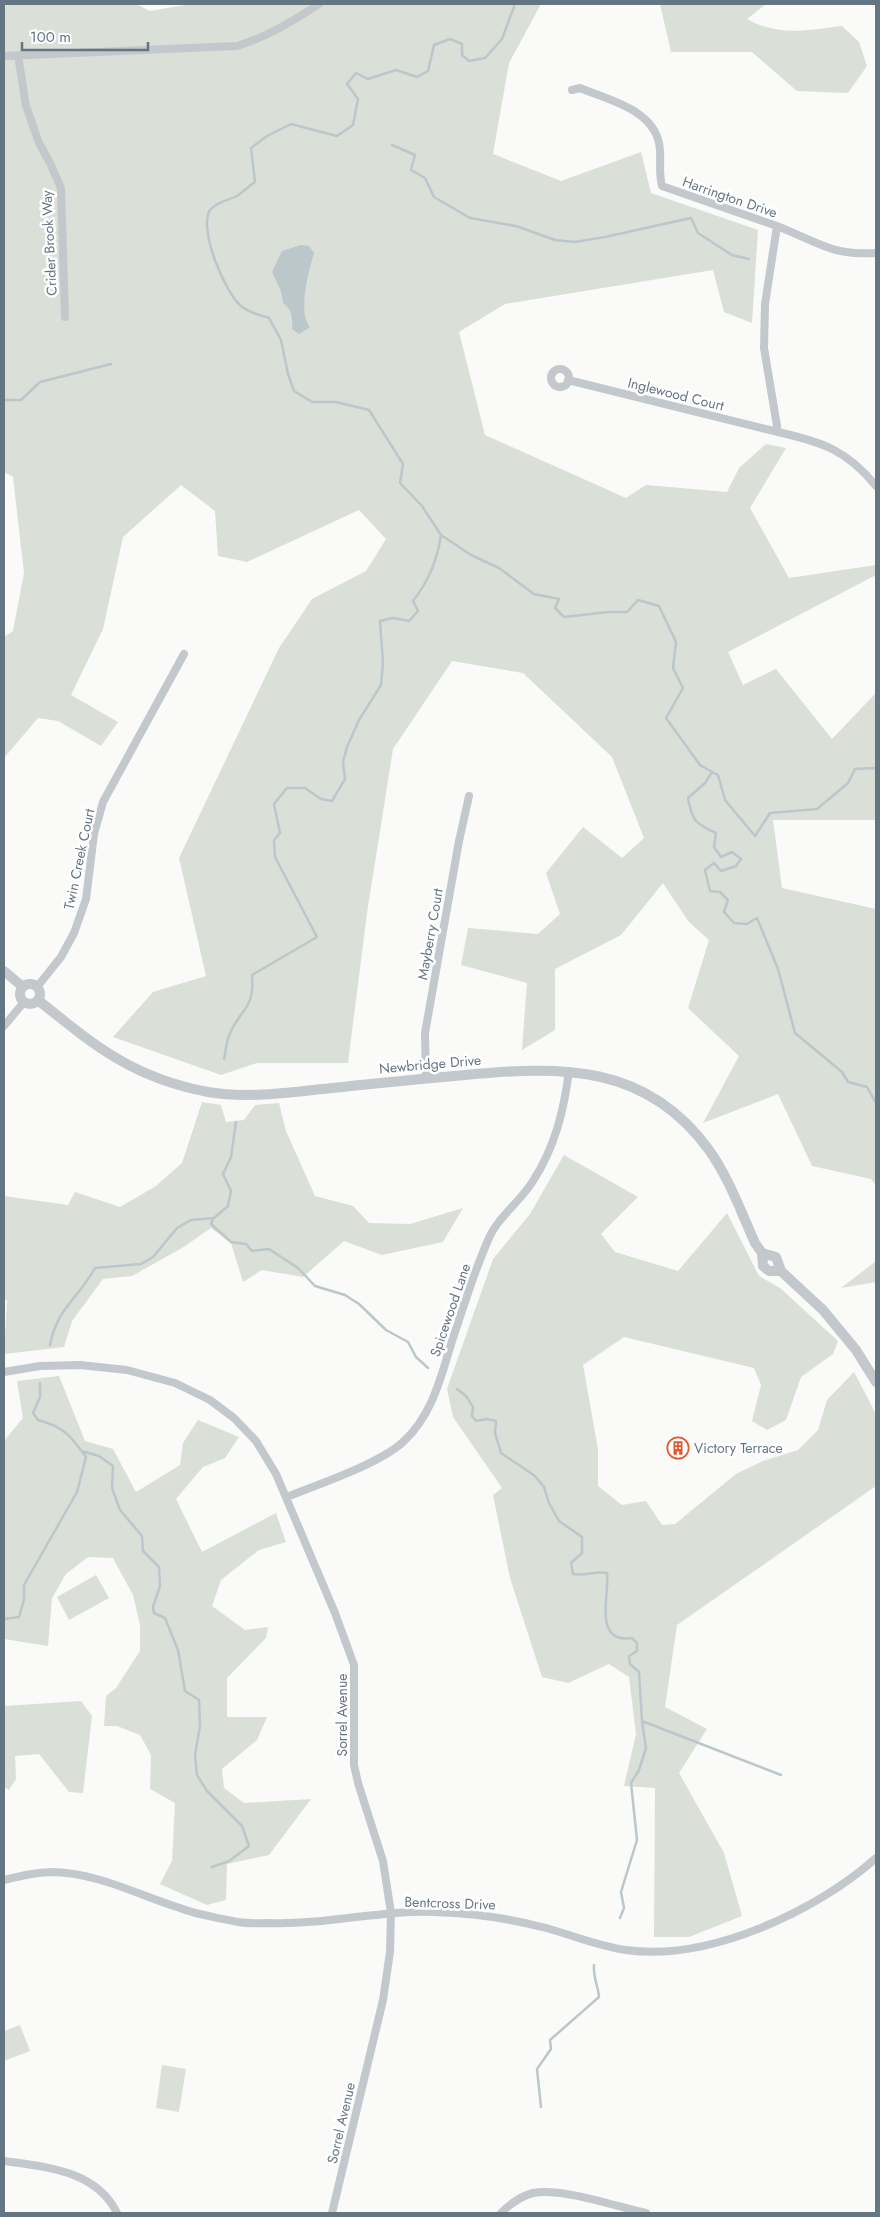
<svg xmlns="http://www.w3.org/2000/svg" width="880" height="2217" font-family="Jost,sans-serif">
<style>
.green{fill:#dadfd7}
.water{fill:#bbc7cb}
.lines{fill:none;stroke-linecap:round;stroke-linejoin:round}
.stream{stroke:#bbc7cb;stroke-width:2.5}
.minor{stroke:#c3c8cc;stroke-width:8}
.tertiary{stroke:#c3c8cc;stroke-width:10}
.labels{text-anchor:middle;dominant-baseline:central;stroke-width:5;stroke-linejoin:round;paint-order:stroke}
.street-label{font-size:14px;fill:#657683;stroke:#fff}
.poi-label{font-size:14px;fill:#657683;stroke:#fff;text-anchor:start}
</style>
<rect width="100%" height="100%" fill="#fafaf8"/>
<path class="green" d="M4 4H136L150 11 191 4H541L509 63 493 154 561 181 641 152 651 193 758 230 752 323 724 312 713 270 505 304 459 332 485 435 626 498 646 485 727 492 739 468 766 444 786 448 750 508 789 578 876 565V575L728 652 743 685 776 669 832 739 876 693V820H773L782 888 876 909V1185L871 1179 812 1166 778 1094 703 1123 739 1056 688 1008 709 940 688 921 663 883 621 935 555 969V1030L522 1050 527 983 461 965 468 928 538 934 560 914 546 873 583 827 622 858 644 838 612 757 523 673 452 661 393 749 367 913 348 1063H257L221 1075 113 1037 153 992 206 976 179 858 279 648 312 599 366 571 386 539 359 510 247 562 218 556 215 511 181 485 123 537 103 629 71 695 118 722 101 746 58 721 38 718 4 758V637L13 631 24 573 13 477 4 472Z
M660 4H766L747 19C779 37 807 30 842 26L859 42 867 66 848 93 797 91 752 52H671Z
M202 1102 221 1105 226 1122 244 1120 255 1105 279 1103 286 1131 315 1196 353 1206 369 1223 410 1224 463 1208 443 1242 382 1255 344 1241 303 1277 262 1270 243 1282 231 1243 211 1228 182 1248 132 1276 103 1279 72 1321 64 1347 4 1354 7 1301 4 1298V1196L68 1205 75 1192 120 1207 156 1186 182 1163Z
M564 1155 638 1197 601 1234 615 1252 678 1271 727 1213 759 1276 780 1288 838 1341 833 1354 801 1377 786 1420 767 1430 752 1421 761 1385 754 1368 624 1337 583 1365 598 1449V1486L622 1505 646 1501 662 1525 675 1524 736 1474 763 1461 798 1450 818 1430 827 1400 854 1372 876 1414V1486L677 1625 665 1707 707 1729 679 1773 724 1853 742 1916 689 1937H654L655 1788 624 1786 636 1734 629 1677 609 1664 568 1683 542 1677 510 1578 493 1495 502 1488 453 1417 447 1389 493 1259 530 1214Z
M876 1261V1282L841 1288Z
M59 1376 85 1441 113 1449 136 1492 180 1465 183 1443 198 1420 239 1437 225 1458 203 1467 176 1499 202 1552 276 1513 286 1542 259 1550 221 1580 212 1606 245 1630 268 1627 266 1638 227 1678V1717H267L257 1740 222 1769 224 1788 244 1803 311 1799 269 1855 227 1864 226 1900 207 1905 160 1884 172 1861 175 1803 150 1789 151 1755 140 1735 117 1726H104L106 1696 116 1688 140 1651V1625L133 1595 113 1558 88 1557 66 1574 52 1598 48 1646 4 1639V1441L23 1418 17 1381Z
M96 1575 109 1598 69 1620 57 1597Z
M81 1701 92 1716 83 1793 69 1792 39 1754 15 1756 16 1779 9 1790 4 1787V1706Z
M20 2025 30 2051 4 2061V2031Z
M162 2065 186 2069 179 2112 156 2108Z"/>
<path class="water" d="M301 245 309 246 314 253C309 270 297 313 310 327L299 334 292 329C293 319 292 309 283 303L281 291 272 272 282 251Z"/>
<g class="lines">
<path class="stream" d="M515 4 502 39 485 58 469 61 462 55V44L450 39 434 45 428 71 417 77 396 70 368 79 356 73 347 84 358 99 353 125 337 136 291 124 267 136 251 148 255 182C249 186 243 192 237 196 227 201 218 201 210 210 198 229 225 293 241 306 249 313 260 315 269 318L281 340 288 374 294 391 312 402H336L369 410 403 464 400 483 422 506 441 535 471 555 499 568 534 594 559 599 555 608 564 617 608 612H627L638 600 659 606 676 642 673 668 683 688 666 718 700 765 712 772 705 783 688 798C692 821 696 824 716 833L714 847 721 857 732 852 741 859 736 866 721 871 714 863 705 870 710 891 720 892 728 900 724 912 734 923 747 924 757 918 778 969 795 1033 842 1072 848 1082 867 1087 876 1103
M392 145 415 155 411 170 425 178 434 197 470 218 516 226 555 240 575 242 605 237 691 218 698 233 732 255 749 259
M4 400H21L40 382 111 364
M712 772 718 775 725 800 755 836 770 813 817 809 848 783 855 769 876 768
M224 1059C226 1051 226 1043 229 1036 239 1009 255 1011 252 975L317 937 275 857 274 840 280 833 274 804 287 788H305L321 799 332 801 345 779 343 762 347 747 359 720 381 685 383 663 380 621 393 618 409 621 418 611 413 601C429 580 437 561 441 535
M213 1219 211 1224 231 1242 246 1244 252 1251 269 1249 298 1268 315 1286 345 1295 359 1304 386 1330 408 1342 416 1357 428 1368
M50 1345C57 1308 78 1299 95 1268L141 1264 153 1257 177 1228 191 1220 214 1218 228 1206 231 1191 223 1174 231 1157 236 1122
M457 1389 466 1396 473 1407 472 1416 476 1421 487 1419 496 1421 495 1433 501 1453 535 1476 544 1487 549 1503 559 1521 582 1537V1553L571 1563 573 1574C586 1576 595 1571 607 1573 610 1593 592 1644 632 1638L637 1643V1651L629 1656 630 1664 639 1672 642 1721 646 1748 639 1770 631 1783 637 1840 621 1892 624 1908 620 1918
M82 1451 99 1456 113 1466 112 1488 120 1510 142 1536 143 1551 159 1567 160 1586 153 1607 154 1613 165 1618 178 1650 185 1691 199 1700 200 1726 195 1755 197 1775 207 1791 242 1826 249 1846 229 1861 212 1867
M4 1619 19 1617 24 1600V1585L77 1492 86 1457C70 1435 64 1427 38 1420L33 1413 40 1397V1383
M642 1721 781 1775
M541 2107 537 2069 551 2049 550 2040 599 1997C598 1985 593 1978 594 1965"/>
<path class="minor" d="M18 55 26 106 39 143 50 163 61 188 65 317
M4 56 237 46C267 37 293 21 319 4
M572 90 580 88C608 100 652 109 659 143 662 157 658 172 662 186 699 199 737 212 774 225 815 240 829 256 876 253
M777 226 765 304 764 348 778 432C822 442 847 450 876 486
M551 378a9 9 0 1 1 18 0a9 9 0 1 1-18 0Z
M568 380 778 432
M37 987 61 957 74 933 86 899 94 834 103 802 184 654
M4 1026 24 1002
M426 1078 425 1033 459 841 469 796
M4 1372 40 1366 80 1365 127 1370 175 1383 210 1400 234 1418 256 1441 276 1474 335 1613 354 1665V1765L358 1783 383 1861 391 1913 390 1952 383 2000 332 2213
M287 1497C319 1484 379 1464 403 1442 432 1416 441 1377 452 1341 464 1306 474 1271 489 1238 498 1217 521 1201 533 1181 555 1147 564 1110 569 1071
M4 1880C20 1876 36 1872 53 1872 98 1873 138 1895 180 1908 198 1915 219 1918 238 1922 248 1924 259 1923 270 1923 325 1925 379 1910 434 1912 471 1913 507 1918 542 1927 570 1934 597 1946 626 1950 708 1962 817 1911 876 1858
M4 2161C45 2167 96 2170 117 2213
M501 2213C510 2204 521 2196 533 2193 560 2187 618 2207 646 2213"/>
<path class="tertiary" d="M4 971 23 987
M20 994a10 10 0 1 1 20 0a10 10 0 1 1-20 0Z
M38 1000C95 1046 133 1078 208 1092 249 1099 291 1092 332 1088 376 1083 421 1079 465 1075 560 1066 646 1063 709 1150 729 1178 741 1212 755 1243L762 1253 763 1266 769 1271H781
M762 1253 776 1257 781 1271 823 1310 856 1350 876 1382"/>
</g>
<defs>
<g id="building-ring" transform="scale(1.125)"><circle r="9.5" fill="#fff" stroke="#e4572e" stroke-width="1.5"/><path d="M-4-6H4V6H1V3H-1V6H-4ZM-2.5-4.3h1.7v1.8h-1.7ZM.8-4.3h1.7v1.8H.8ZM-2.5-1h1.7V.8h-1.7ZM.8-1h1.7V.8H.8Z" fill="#e4572e"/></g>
</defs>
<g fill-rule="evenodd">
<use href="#building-ring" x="678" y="1448"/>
</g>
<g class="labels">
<g class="street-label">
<text transform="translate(730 197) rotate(19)">Harrington Drive</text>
<text transform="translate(49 243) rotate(-93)">Crider Brook Way</text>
<text transform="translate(676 394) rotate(14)">Inglewood Court</text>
<text transform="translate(79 859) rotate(-78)">Twin Creek Court</text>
<text transform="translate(430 934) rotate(-80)">Mayberry Court</text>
<text transform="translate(430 1064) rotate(-5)">Newbridge Drive</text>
<text transform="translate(450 1310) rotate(-71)">Spicewood Lane</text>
<text transform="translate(342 1715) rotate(-90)">Sorrel Avenue</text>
<text transform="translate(450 1903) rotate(2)">Bentcross Drive</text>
<text transform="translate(341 2123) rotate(-77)">Sorrel Avenue</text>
</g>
<g class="poi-label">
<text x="694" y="1448">Victory Terrace</text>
</g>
</g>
<rect width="880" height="2217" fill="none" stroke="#657683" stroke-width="10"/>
<path d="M22 42v8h126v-8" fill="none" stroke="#657683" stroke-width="2.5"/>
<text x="30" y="42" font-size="15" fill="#657683" stroke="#ffffff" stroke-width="4" paint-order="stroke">100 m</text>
</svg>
